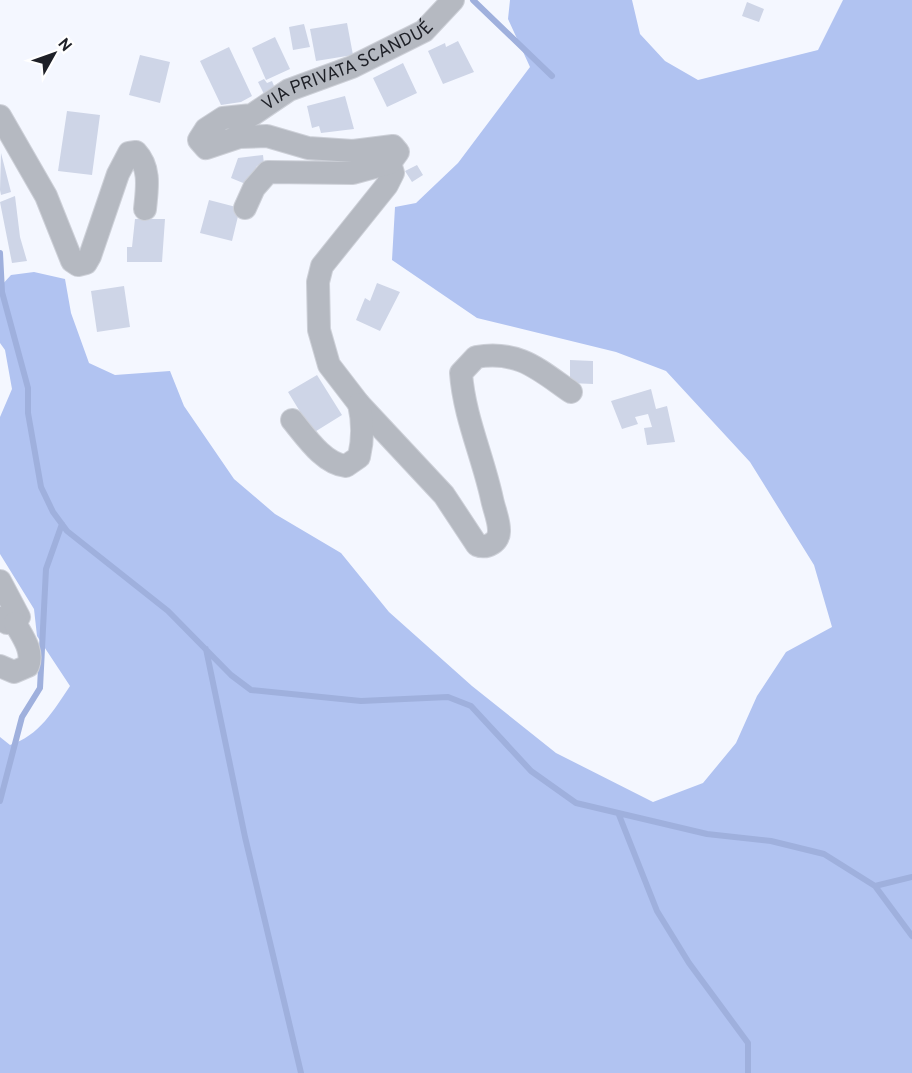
<svg xmlns="http://www.w3.org/2000/svg" width="912" height="1073" font-family="Overpass,sans-serif">
<style>
.forest{fill:#b1c3f1}
.lines{fill:none;stroke-linecap:round;stroke-linejoin:round}
.stream{stroke:#9fb0dd;stroke-width:6}
.building{fill:#ced5e7}
.minor-casing{stroke:#cdd0d8;stroke-width:24}
.minor{stroke:#b5b9c1;stroke-width:22}
.labels{text-anchor:middle;dominant-baseline:central;stroke-width:4.5;stroke-linejoin:round;paint-order:stroke}
.street-label{font-size:18px;fill:#1e2027;stroke:#fff}
</style>
<rect width="100%" height="100%" fill="#f4f7ff"/>
<path class="forest" d="M510 0H632L640 34 665 61 698 80 818 50 843 0H912V1073H0V737L10 745C39 736 54 710 70 686L37 636 34 609 0 554V417L12 389 5 350 0 343V287L11 275 34 272 65 279 71 313 89 363 115 375 170 371 184 406 234 479 275 514 341 553 389 612 472 686 556 753 653 802 703 783 736 743 757 696 786 652 832 627 814 565 750 462 666 371 616 352 477 318 392 260 395 207 416 203 458 163 530 67 508 19Z"/>
<g class="lines">
<path class="stream" d="M473 0 552 76
M0 253 2 292 28 388V413L41 487 53 512 67 531 168 611 231 675 251 690 361 701 448 697 471 706 531 771 576 803 707 834 771 841 824 854 875 886 912 936
M206 649 245 837 301 1073
M0 801 22 717 40 688 46 569 62 524
M619 815 657 911 689 963 748 1043V1073
M875 886 912 877"/>
</g>
<path class="building" d="M747 2 764 9 759 22 742 16Z
M347 23 353 55 316 61 310 29Z
M304 24 310 47 293 50 289 27Z
M275 37 290 69 266 80 252 48Z
M458 41 474 72 443 84 428 51 445 43 446 47Z
M229 47 252 96 241 102 221 105 200 61Z
M140 55 170 62 160 103 129 95Z
M403 63 417 93 387 107 373 78Z
M264 79 267 83 272 81 276 91 266 98 258 82Z
M345 96 354 129 321 133 319 126 312 128 307 106Z
M67 111 100 115 92 175 58 171Z
M1 153 11 192 1 195 0 190Z
M263 155 264 164 257 166 248 185 231 178 238 158Z
M417 165 423 175 412 182 405 171Z
M15 196 20 237 27 261 12 263 0 202Z
M209 200 240 208 232 241 200 233Z
M135 219H165L162 262H127V247H132Z
M377 283 400 292 380 331 356 320 365 298 370 301Z
M124 286 130 327 97 332 91 291Z
M570 360 593 361V384L570 383Z
M317 375 342 415 313 433 288 392Z
M651 389 656 409 667 406 675 442 647 445 644 428 652 427 648 414 635 417 638 424 622 429 611 401Z"/>
<g class="lines">
<g class="minor-casing">
<g id="minor">
<path d="M0 116 46 196 72 261 78 265 86 263 90 256 118 174 129 153 136 152C151 168 147 189 145 209"/>
<path d="M390 163 393 173 387 185 322 266 318 282 319 330 329 365 359 404 444 495 477 545C487 549 500 542 499 530 499 520 494 509 492 499 483 457 464 416 461 373L476 357C519 350 538 369 571 392"/>
<path id="s1" d="M245 208 254 188 268 172 353 173 390 163 398 152 393 146 353 151 308 148 267 136 239 137 206 148 199 140 206 129 223 118 252 115 289 90 352 67 424 31 453 0"/>
<path d="M292 420C306 437 324 464 346 466L359 457C363 440 363 421 359 404"/>
<path d="M0 581 19 617 15 623H7L0 618"/>
<path d="M0 666 14 672 28 666C34 651 22 636 15 623"/>
</g>
</g>
<use href="#minor" class="minor"/>
</g>
<g class="labels">
<g class="street-label">
<text stroke="none"><textPath href="#s1" startOffset="560">VIA PRIVATA SCANDUÉ</textPath></text>
</g>
</g>
<g transform="translate(54 54) rotate(50)" stroke="#ffffff" stroke-width="4.5" paint-order="stroke">
<path d="M0-4.5L10 22L0 15L-10 22Z" fill="#1e2027"/>
<text y="-9" font-size="16" font-weight="bold" text-anchor="middle" fill="#1e2027">N</text>
</g>
</svg>
